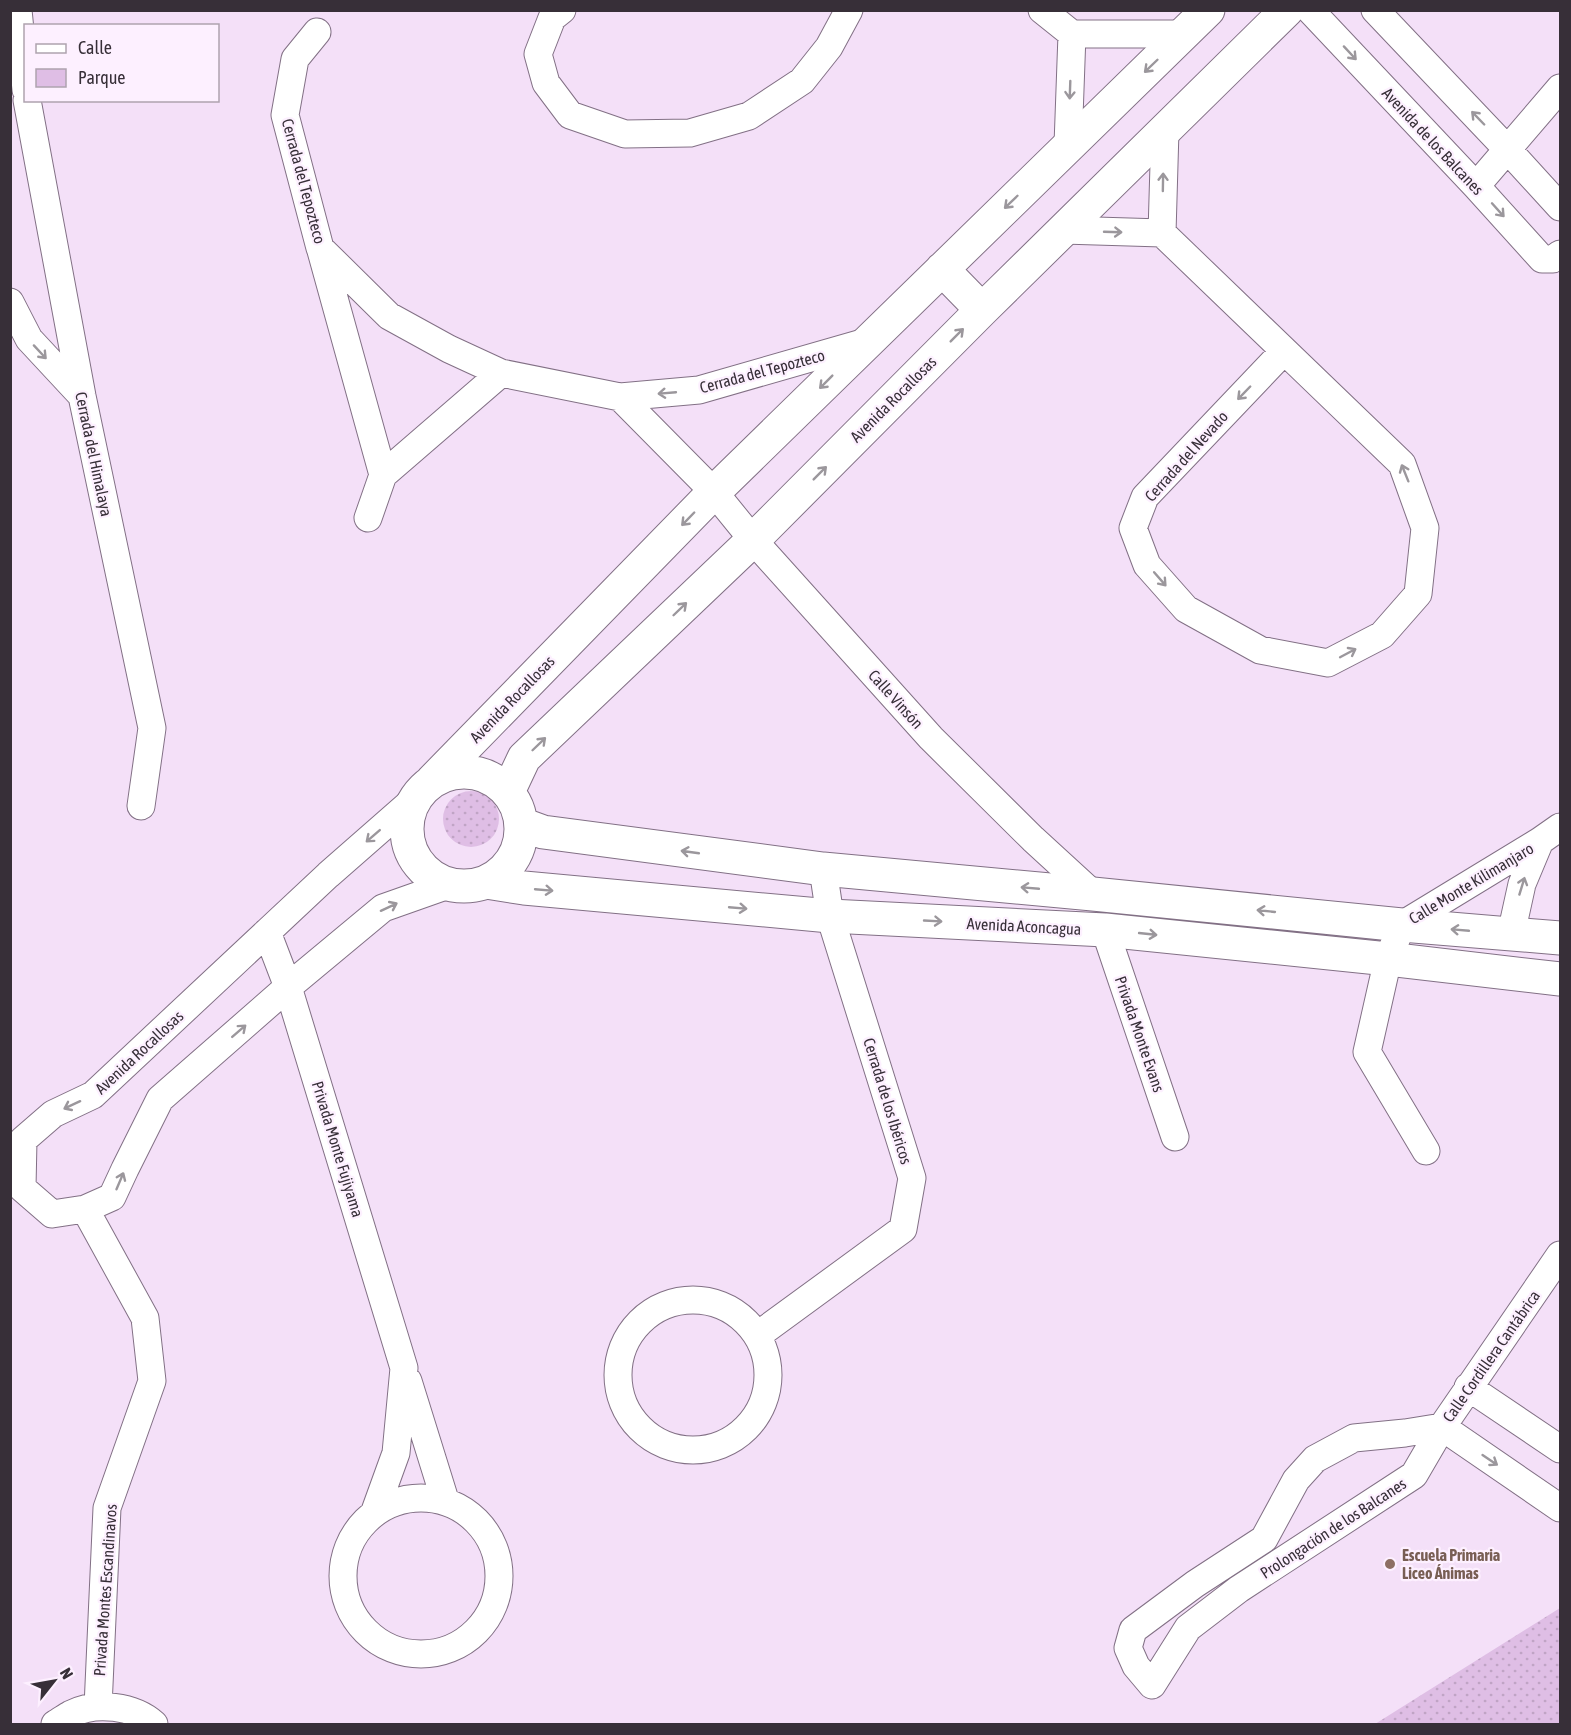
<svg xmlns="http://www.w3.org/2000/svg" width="1571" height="1735" font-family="'Asap Condensed',sans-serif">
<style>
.green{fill:url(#green-dots)}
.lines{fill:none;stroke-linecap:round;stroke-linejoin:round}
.minor-casing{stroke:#827085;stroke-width:29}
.tertiary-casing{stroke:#827085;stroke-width:35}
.minor{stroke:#fff;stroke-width:27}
.tertiary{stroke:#fff;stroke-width:33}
.oneway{stroke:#9b979c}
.education-dot{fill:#8d6e63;stroke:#fdf0ff;stroke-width:2}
.labels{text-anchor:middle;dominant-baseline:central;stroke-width:4.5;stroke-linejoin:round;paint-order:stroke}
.street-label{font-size:16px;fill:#372f38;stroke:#fdf0ff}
.education-label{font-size:16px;font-weight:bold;fill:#785e54;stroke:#fdf0ff;text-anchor:start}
</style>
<defs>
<pattern id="green-dots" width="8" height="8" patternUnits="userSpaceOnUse" patternTransform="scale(1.5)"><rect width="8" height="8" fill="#dfbee5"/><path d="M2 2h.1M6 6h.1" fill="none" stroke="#c0a4c5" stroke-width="1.8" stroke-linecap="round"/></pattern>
</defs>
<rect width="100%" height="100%" fill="#f4e0f8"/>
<path class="green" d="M443 819a28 28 0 1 1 56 0a28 28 0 1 1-56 0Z
M1560 1608V1724H1375Z"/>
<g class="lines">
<g class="minor-casing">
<path id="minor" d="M18 10 26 90
M562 10 552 18 538 54 546 83 570 115 625 134 690 133 749 116 802 81 829 47 849 10
M1042 10 1072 34H1184
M1310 10 1476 186 1542 259H1553L1560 254
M1375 10 1507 149 1560 207
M317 32 295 59 285 115 320 248 389 316 449 349 501 373 620 397 699 390 866 342
M27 100 82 396 152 728 141 806
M1068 145 1072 34
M1476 186 1560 88
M1063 230 1162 233 1402 464 1425 528 1418 594 1382 635 1328 663 1260 650 1186 609 1147 565 1133 528 1145 497 1284 351
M1162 233 1165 130
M321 251 383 475
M10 302 29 339 82 396
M620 397 714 492 753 540 931 738 1033 839 1093 894
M368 518 383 475 501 373
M417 797 328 875 93 1095 53 1114 23 1140 22 1188 52 1214 85 1209 112 1197 125 1169 160 1099 288 987 383 908 451 884
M1105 930 1175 1137
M267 932 288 987 404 1368 396 1453 375 1511
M1511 934 1522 884 1540 841
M1426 1151 1367 1052 1388 959 1402 925 1540 841 1560 827
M85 1209 145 1318 152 1381 107 1508 98 1707
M618 1375a75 75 0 1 1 150 0a75 75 0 1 1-150 0Z
M758 1335 903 1229 912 1178 830 916 823 869
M408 1381 445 1500
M1468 1387 1560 1449
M1442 1427 1405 1433 1354 1438 1315 1459 1296 1480 1264 1539 1195 1584 1133 1630 1128 1648 1136 1666 1152 1685 1188 1628 1239 1589 1414 1475 1442 1427 1560 1255
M1442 1427 1560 1508
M343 1576a78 78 0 1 1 156 0a78 78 0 1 1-156 0Z
M55 1724C60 1721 66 1717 71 1714 96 1701 134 1706 154 1724"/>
</g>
<g class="tertiary-casing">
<path id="tertiary" d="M942 269 982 310
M407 829a57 57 0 1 1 114 0a57 57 0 1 1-114 0Z
M432 781 714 492 1208 10
M508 792 524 758 753 540 982 310 1287 10
M521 824 543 832 823 869 1093 894 1402 925 1560 938
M486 882 524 888 830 916 1105 930 1388 959 1560 979"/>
</g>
<use href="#minor" class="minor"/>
<use href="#tertiary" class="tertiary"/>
</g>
<defs><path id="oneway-shaft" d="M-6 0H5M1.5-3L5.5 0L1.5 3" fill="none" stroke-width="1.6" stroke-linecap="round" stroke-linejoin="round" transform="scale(1.5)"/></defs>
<g class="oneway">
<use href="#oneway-shaft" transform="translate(1350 53) rotate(47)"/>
<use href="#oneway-shaft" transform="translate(1151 66) rotate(136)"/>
<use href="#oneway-shaft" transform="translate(1070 90) rotate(92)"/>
<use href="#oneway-shaft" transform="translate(1478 118) rotate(-134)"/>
<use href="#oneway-shaft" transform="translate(1163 182) rotate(-89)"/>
<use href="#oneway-shaft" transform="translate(1011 202) rotate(136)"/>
<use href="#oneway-shaft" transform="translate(1498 210) rotate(48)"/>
<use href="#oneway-shaft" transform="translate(1113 232) rotate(2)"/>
<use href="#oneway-shaft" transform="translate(957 335) rotate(-45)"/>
<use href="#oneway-shaft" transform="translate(40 352) rotate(47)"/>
<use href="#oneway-shaft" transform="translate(826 382) rotate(135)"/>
<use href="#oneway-shaft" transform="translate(667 393) rotate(175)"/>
<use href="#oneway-shaft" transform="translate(1244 393) rotate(134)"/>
<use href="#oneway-shaft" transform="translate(820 473) rotate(-45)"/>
<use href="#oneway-shaft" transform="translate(1405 473) rotate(-112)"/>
<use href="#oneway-shaft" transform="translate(688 519) rotate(134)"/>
<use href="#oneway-shaft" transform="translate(1160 579) rotate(49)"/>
<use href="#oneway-shaft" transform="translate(680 609) rotate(-44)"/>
<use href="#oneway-shaft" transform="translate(1348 653) rotate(-28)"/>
<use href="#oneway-shaft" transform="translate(539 744) rotate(-44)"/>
<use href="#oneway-shaft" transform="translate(373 836) rotate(139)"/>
<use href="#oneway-shaft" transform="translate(690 852) rotate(-172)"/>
<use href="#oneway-shaft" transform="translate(1522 886) rotate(-73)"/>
<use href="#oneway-shaft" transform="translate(1030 888) rotate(-175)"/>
<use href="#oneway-shaft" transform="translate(544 890) rotate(5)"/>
<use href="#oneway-shaft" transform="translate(389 907) rotate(-25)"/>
<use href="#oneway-shaft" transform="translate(738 908) rotate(5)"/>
<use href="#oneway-shaft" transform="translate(1266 911) rotate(-174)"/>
<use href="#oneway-shaft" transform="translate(933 921) rotate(3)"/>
<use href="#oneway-shaft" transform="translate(1460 930) rotate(-175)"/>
<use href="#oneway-shaft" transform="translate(1148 934) rotate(6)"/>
<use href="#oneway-shaft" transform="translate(239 1031) rotate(-41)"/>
<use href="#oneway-shaft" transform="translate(72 1105) rotate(155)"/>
<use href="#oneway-shaft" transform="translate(120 1181) rotate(-67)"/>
<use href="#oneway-shaft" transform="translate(1490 1460) rotate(34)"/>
</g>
<circle class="education-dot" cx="1390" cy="1564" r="6"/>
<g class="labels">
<g class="street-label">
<text transform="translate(1433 141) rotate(47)">Avenida de los Balcanes</text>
<text transform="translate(304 181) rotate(75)">Cerrada del Tepozteco</text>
<text transform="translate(762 371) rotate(-15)">Cerrada del Tepozteco</text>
<text transform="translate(893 399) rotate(-45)">Avenida Rocallosas</text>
<text transform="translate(94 454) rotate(78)">Cerrada del Himalaya</text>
<text transform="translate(1186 456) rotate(-48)">Cerrada del Nevado</text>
<text transform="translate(512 699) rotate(-46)">Avenida Rocallosas</text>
<text transform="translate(896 699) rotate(48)">Calle Vinsón</text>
<text transform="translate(1471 883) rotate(-31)">Calle Monte Kilimanjaro</text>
<text transform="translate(1024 926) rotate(3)">Avenida Aconcagua</text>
<text transform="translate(1140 1034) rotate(71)">Privada Monte Evans</text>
<text transform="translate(139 1052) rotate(-43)">Avenida Rocallosas</text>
<text transform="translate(888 1101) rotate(73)">Cerrada de los Ibéricos</text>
<text transform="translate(338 1149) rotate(73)">Privada Monte Fujiyama</text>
<text transform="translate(1491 1356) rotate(-55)">Calle Cordillera Cantábrica</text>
<text transform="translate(1333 1528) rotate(-33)">Prolongación de los Balcanes</text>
<text transform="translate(105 1590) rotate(-86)">Privada Montes Escandinavos</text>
</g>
<g class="education-label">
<text x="1402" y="1555">Escuela Primaria<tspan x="1402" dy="18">Liceo Ánimas</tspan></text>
</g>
</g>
<rect width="1571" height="1735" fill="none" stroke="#372f38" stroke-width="24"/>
<rect x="24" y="24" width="195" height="78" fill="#fdf0ff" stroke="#aea3af" stroke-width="1.5"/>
<rect x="36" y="44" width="30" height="9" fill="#ffffff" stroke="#aea3af" stroke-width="1.5"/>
<text x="78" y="54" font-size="18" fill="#372f38">Calle</text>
<rect x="36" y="69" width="30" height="18" fill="#dfbee5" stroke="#aea3af" stroke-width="1.5"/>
<text x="78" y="84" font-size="18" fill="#372f38">Parque</text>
<g transform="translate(54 1681) rotate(59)" stroke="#fdf0ff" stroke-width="4.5" paint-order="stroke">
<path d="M0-4.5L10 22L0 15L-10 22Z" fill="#372f38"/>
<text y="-9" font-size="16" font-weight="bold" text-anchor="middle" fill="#372f38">N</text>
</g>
</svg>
